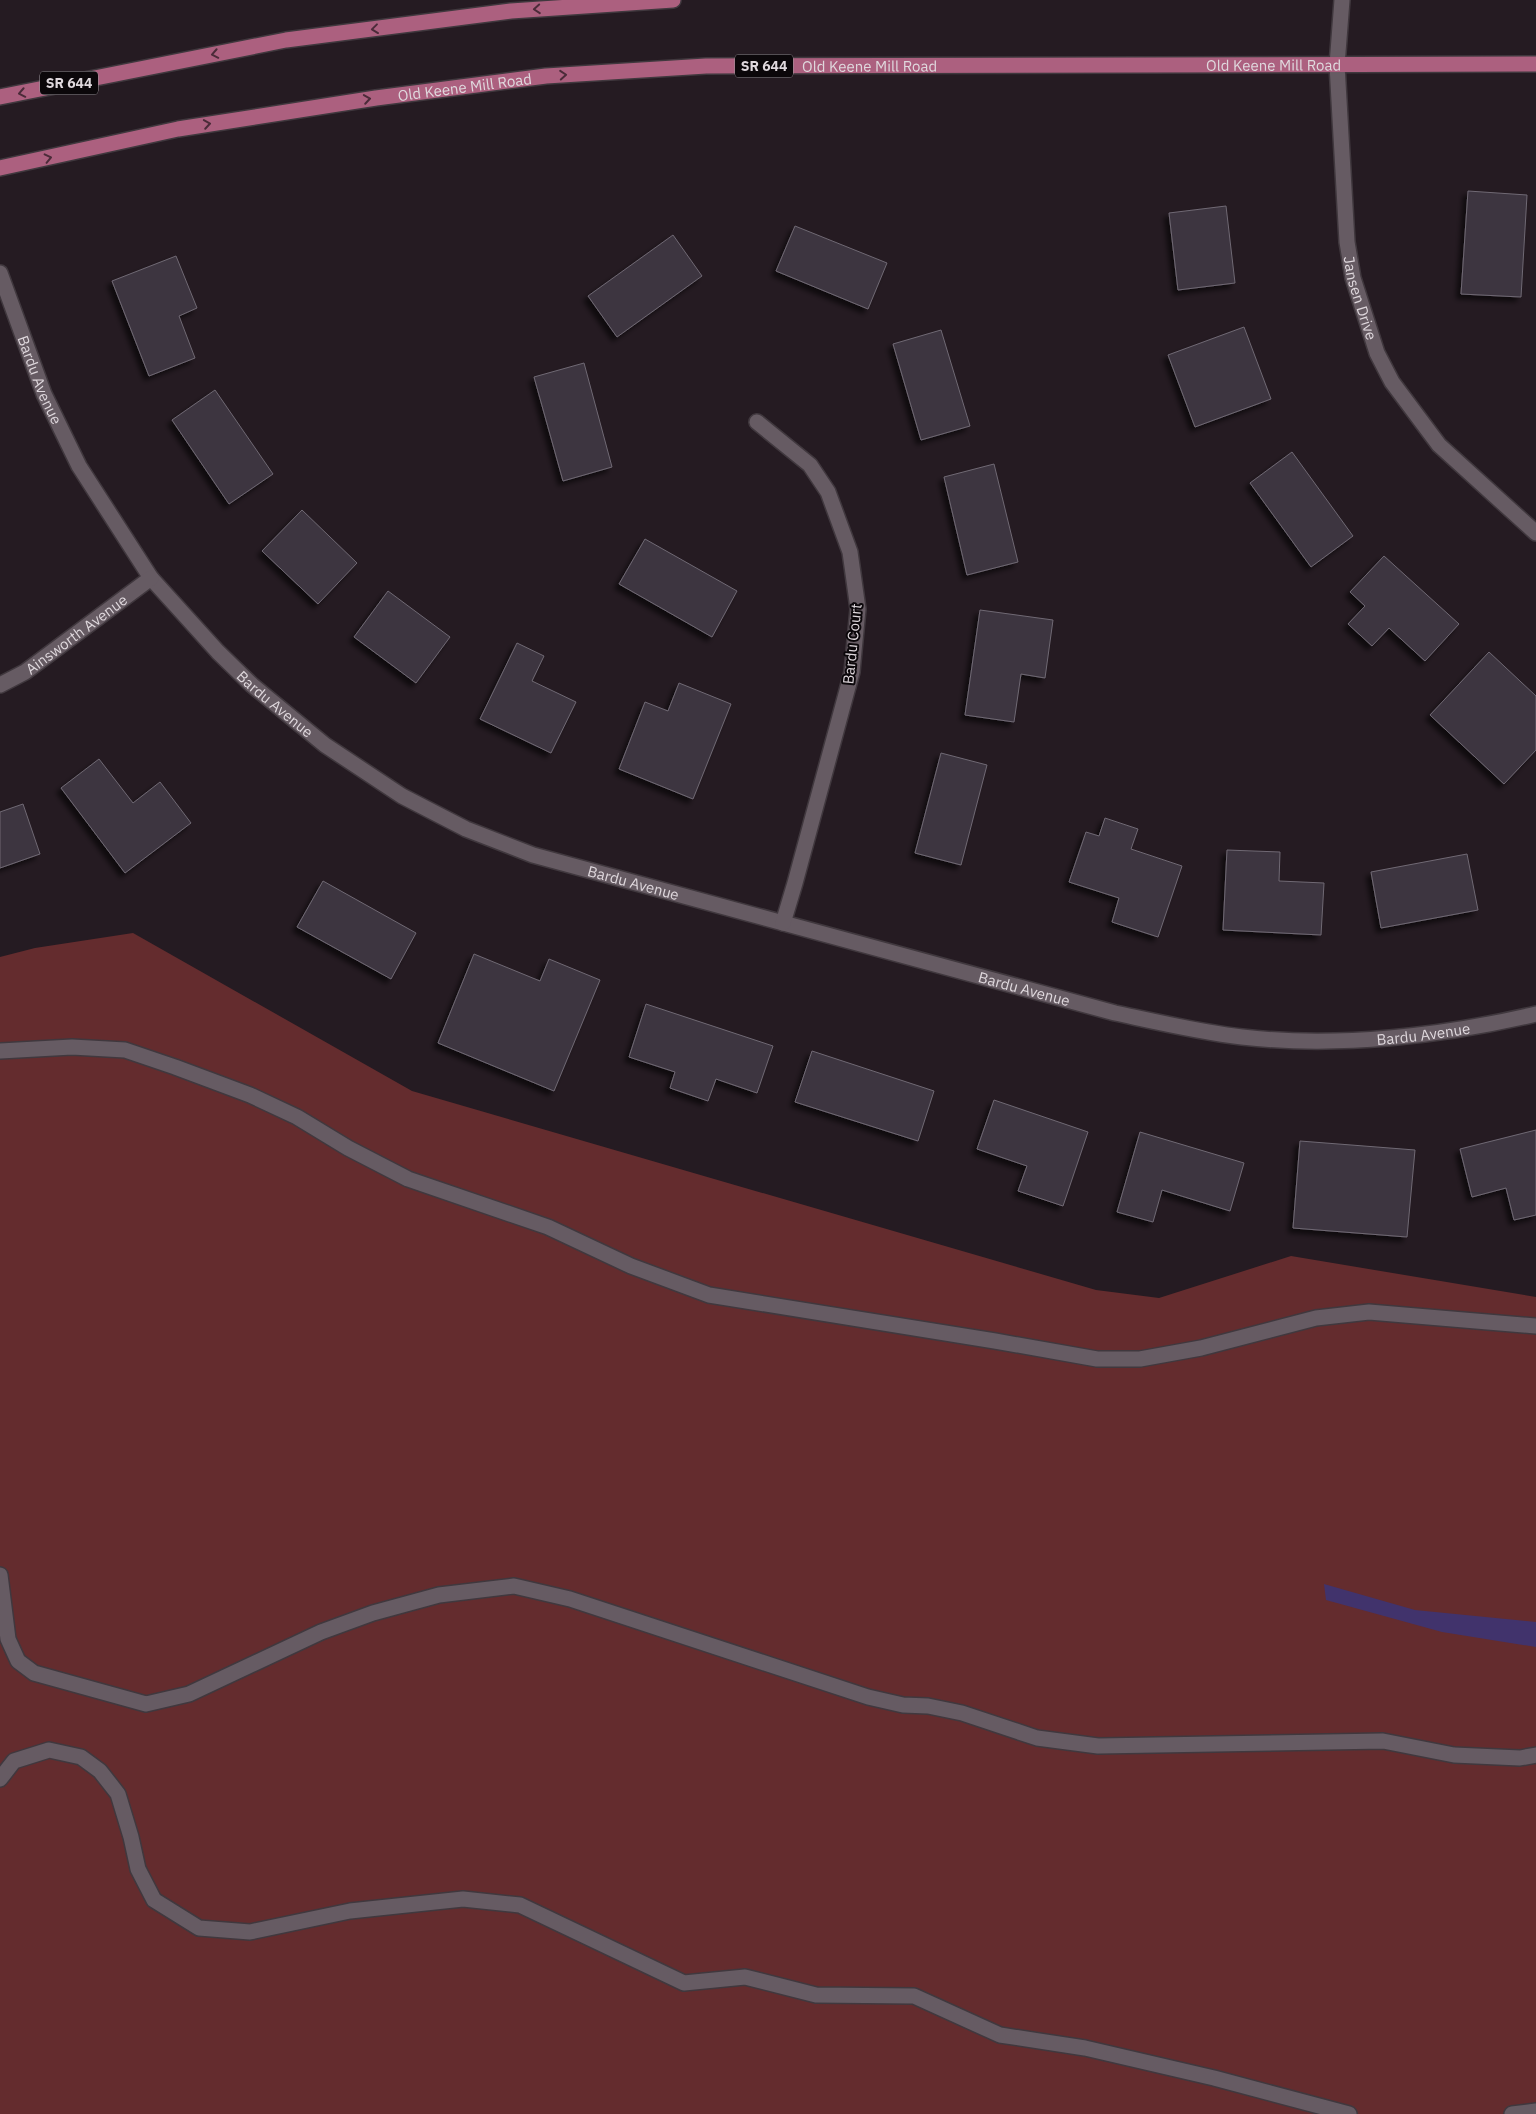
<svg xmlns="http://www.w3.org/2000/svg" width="1536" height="2114" font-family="'IBM Plex Sans',sans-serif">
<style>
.green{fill:#642c2e}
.water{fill:#41336c}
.building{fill:#3c353f;stroke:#706974;filter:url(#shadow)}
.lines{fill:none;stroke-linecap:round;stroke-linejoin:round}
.lane-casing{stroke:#40383e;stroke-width:18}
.street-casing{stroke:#40383e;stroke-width:18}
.primary-casing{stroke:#40383e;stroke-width:18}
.lane{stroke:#665b63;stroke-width:15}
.street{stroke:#665b63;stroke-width:15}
.primary{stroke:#ac607f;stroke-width:15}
.oneway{stroke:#4b2b39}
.labels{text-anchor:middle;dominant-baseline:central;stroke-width:4;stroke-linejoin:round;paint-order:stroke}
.shield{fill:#0b070a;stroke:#9f999e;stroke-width:1}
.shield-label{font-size:14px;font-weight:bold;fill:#dfd8dd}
.street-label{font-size:15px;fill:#dfd8dd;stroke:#0b070a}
</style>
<defs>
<filter id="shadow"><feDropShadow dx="-4.5" dy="4.5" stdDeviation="2.5" flood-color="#0009"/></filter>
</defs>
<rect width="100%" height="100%" fill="#251b22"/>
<path class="green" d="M133 933 412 1091 1096 1290 1159 1298 1291 1256 1536 1297V2114H0V957L35 948Z"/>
<path class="water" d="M1324 1584 1415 1610 1536 1622V1647L1442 1632 1326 1600Z"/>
<path class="building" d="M1468 191 1527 195 1521 297 1461 294Z
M1226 206 1235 283 1178 290 1169 213Z
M795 226 887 263 868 309 776 271Z
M673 235 702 276 617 337 588 296Z
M176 256 197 308 179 316 195 358 149 376 112 281Z
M1244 327 1271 399 1195 427 1168 355Z
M941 330 970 426 921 440 893 344Z
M584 363 612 467 563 481 534 377Z
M215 390 273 474 229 504 172 420Z
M1292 452 1353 536 1311 567 1250 483Z
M994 464 1018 562 967 575 944 477Z
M302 510 357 563 318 604 262 551Z
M645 539 737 591 712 637 619 584Z
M1384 556 1459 624 1425 661 1389 628 1372 646 1348 624 1365 606 1350 592Z
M388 591 450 637 416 683 354 637Z
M980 610 1053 620 1045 678 1021 674 1014 722 965 715Z
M517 643 544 656 532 681 576 702 551 753 480 719Z
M1489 652 1536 696V750L1504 784 1430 715Z
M679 683 731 704 693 799 619 769 645 702 668 711Z
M941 753 987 765 961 865 915 853Z
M99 759 133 803 160 782 191 823 125 873 61 788Z
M23 804 40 854 0 868V812Z
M1105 818 1138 829 1131 849 1182 866 1158 937 1112 922 1119 898 1069 882 1086 832 1099 836Z
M1227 850 1280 852 1279 881 1324 883 1321 935 1223 930Z
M1467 854 1478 910 1381 928 1371 872Z
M323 881 416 933 391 979 297 927Z
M474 954 540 981 549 959 600 980 554 1091 438 1043Z
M646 1004 773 1046 757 1093 716 1079 708 1101 670 1088 675 1072 629 1057Z
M812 1051 934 1091 918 1141 795 1102Z
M994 1100 1088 1132 1063 1206 1018 1191 1027 1166 977 1149Z
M1536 1130V1215L1514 1220 1506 1188 1472 1197 1460 1149Z
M1140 1132 1244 1163 1230 1211 1162 1190 1153 1222 1117 1212Z
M1300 1141 1415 1150 1407 1237 1293 1228Z"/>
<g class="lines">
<g class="lane-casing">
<path id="lane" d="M0 1051 72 1047 125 1050 175 1067 250 1095 297 1117 348 1148 408 1179 548 1227 631 1266 709 1295 995 1341 1097 1359H1140L1201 1348 1316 1318 1369 1312 1536 1326
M0 1575 8 1639 18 1661 34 1673 146 1704 189 1694 321 1632 373 1613 439 1595 514 1586 570 1599 868 1697 903 1705 928 1706 962 1713 1037 1738 1098 1746 1383 1741 1454 1755 1520 1758 1536 1755
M0 1779 14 1761 49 1750 81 1757 100 1771 118 1794 131 1837 138 1869 154 1900 199 1928 250 1932 350 1911 463 1899 520 1905 684 1983 745 1977 816 1995 914 1996 1000 2035 1085 2048 1214 2078 1349 2114
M1512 2114 1536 2111"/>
</g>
<g class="street-casing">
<g id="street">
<path id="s1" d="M1342 0 1337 65 1347 242 1353 278 1377 353 1392 382 1439 445 1536 533"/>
<path id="s2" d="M0 273 44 394 79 466 151 578 218 652 252 685 325 745 402 796 466 829 533 855 1115 1013C1157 1022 1199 1032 1242 1037 1337 1048 1443 1036 1536 1014"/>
<path d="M757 422 810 465 828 492 850 552 858 609 852 672 795 883 783 923"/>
<path id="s3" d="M0 685 25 672 151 578"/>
</g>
</g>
<g class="primary-casing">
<g id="primary">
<path d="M0 97 286 40 511 11 673 0"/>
<path id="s4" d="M0 168 178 129 376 98 546 76 706 66 1536 64"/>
</g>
</g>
<use href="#lane" class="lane"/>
<use href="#street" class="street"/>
<use href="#primary" class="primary"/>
</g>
<defs><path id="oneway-chevron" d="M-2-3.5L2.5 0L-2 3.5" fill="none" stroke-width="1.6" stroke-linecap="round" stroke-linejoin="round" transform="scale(1.25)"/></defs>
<g class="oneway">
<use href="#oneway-chevron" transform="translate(537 9) rotate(176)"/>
<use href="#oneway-chevron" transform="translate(375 29) rotate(173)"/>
<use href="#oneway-chevron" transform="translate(215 54) rotate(169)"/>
<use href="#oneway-chevron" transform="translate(563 75) rotate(-4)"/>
<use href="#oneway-chevron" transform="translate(22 93) rotate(169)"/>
<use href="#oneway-chevron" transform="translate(367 99) rotate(-9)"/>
<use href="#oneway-chevron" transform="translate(207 124) rotate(-9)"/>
<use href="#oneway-chevron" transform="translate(48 158) rotate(-13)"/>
</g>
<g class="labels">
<g class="shield">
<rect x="735" y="54.5" width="58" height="23" rx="4"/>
<rect x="40" y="71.5" width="58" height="23" rx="4"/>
</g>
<g class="shield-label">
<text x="764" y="66">SR 644</text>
<text x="69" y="83">SR 644</text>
</g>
<g class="street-label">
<text stroke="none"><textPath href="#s4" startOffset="878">Old Keene Mill Road</textPath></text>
<text stroke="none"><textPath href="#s4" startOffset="1282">Old Keene Mill Road</textPath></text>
<text stroke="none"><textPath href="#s4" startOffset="472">Old Keene Mill Road</textPath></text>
<text stroke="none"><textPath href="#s1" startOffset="300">Jansen Drive</textPath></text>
<text stroke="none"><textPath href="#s2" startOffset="114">Bardu Avenue</textPath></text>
<text stroke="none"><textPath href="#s3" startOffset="92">Ainsworth Avenue</textPath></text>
<text transform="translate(852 644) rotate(-84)">Bardu Court</text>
<text stroke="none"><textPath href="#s2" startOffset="519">Bardu Avenue</textPath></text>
<text stroke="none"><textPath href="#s2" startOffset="924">Bardu Avenue</textPath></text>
<text stroke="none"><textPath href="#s2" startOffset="1329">Bardu Avenue</textPath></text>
<text stroke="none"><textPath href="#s2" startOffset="1734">Bardu Avenue</textPath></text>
</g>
</g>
</svg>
